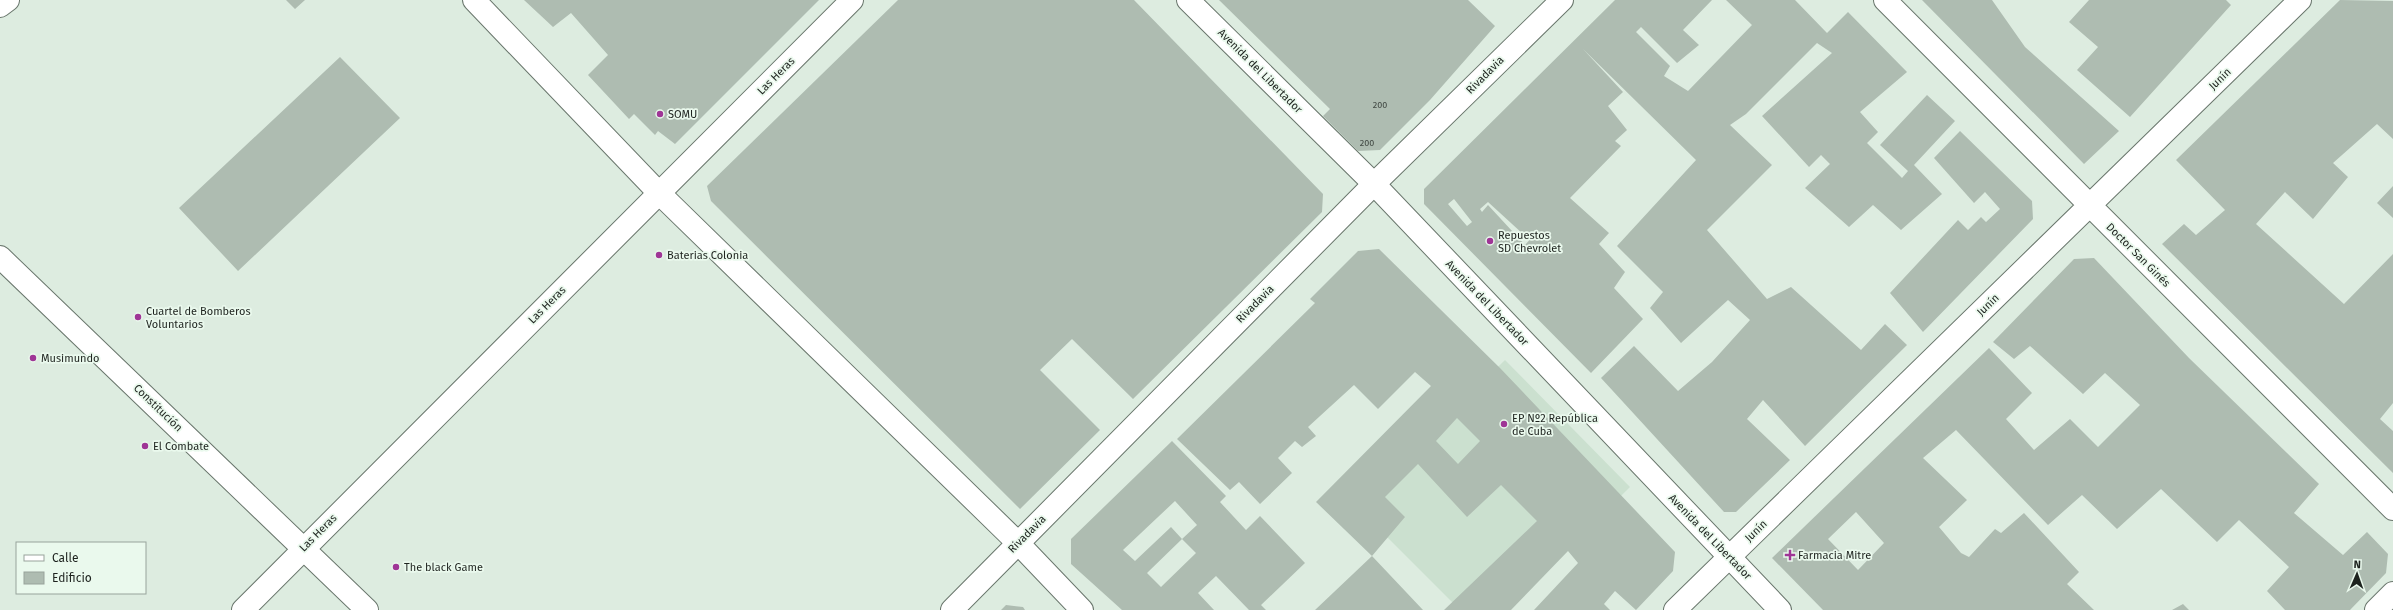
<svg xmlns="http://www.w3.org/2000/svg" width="2393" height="610" font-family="'Fira Sans',sans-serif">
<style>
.built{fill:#cbe0cf}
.building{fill:#aebcb1;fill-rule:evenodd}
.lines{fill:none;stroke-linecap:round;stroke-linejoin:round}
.minor-casing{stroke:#69766c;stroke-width:24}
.major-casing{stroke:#69766c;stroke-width:24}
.minor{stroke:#fff;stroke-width:22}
.major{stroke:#fff;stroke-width:22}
.poi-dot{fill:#9f3596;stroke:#eaf9ed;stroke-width:1.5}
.labels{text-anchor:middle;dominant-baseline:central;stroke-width:3.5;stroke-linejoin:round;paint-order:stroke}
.number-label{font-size:9px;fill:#424944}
.street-label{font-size:11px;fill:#1e231f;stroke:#eaf9ed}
.poi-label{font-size:11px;fill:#1e231f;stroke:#eaf9ed;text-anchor:start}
</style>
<rect width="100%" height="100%" fill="#ddece0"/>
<path class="built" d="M1505 360 1630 487 1506 610H1460L1356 506Z"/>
<path class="building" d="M286 0H305L295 9Z
M524 0H819L675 144 658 131 655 135 634 114 629 119 588 75 608 55 571 13 553 27Z
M898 0H1134L1323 194 1322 212 1133 399 1072 339 1040 370 1100 430 1020 509 711 201 707 186Z
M1219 0H1468L1495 26 1430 100 1380 150 1358 151 1323 116 1330 109Z
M1615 0H1712L1683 30 1699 45 1677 63 1641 27 1636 32 1670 66 1664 76 1688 91 1752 25 1726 0H1795L1827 33 1848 12 1907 72 1860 112 1878 132 1867 143 1902 178 1908 171 1880 145 1927 95 1955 121 1914 165 1942 194 1901 230 1873 205 1849 227 1805 188 1830 164 1821 155 1809 167 1762 116 1832 53 1817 43 1746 114 1730 125 1772 165 1707 230 1767 299 1791 287 1861 350 1885 324 1907 345 1805 446 1763 400 1747 419 1790 460 1736 512H1724L1601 378 1634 346 1678 391 1712 362 1750 320 1728 300 1681 343 1650 308 1663 292 1617 246 1696 160 1583 49 1623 92 1608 106 1627 130 1615 141 1621 146 1570 198 1609 233 1599 244 1625 272 1614 288 1643 319 1591 373 1424 204V189ZM1454 199 1472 222 1467 226 1448 204ZM1488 202 1523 234H1535L1525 245 1488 205 1482 212 1480 209Z
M1922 0H1992L2025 47 2119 131 2084 164Z
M2089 0H2226L2231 5 2130 117 2077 70 2098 47 2069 22Z
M2340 0 2393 1V139L2377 124 2333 163 2348 177 2313 219 2285 192 2256 224 2344 304 2393 254V403L2380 419 2393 431V473L2162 244 2184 224 2196 235 2225 210 2176 160Z
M340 57 400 118 238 271 179 208Z
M1960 131 2032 201 2033 219 1923 332 1890 293 1958 220 1968 230 1981 217 1986 222 2000 209 1985 192 1974 203 1934 158Z
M2393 186V218L2377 203Z
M1379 249 1500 368 1675 552 1673 571 1636 610 1615 591 1604 604 1610 610H1534L1578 563 1568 551 1511 610H1444L1537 521 1501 485 1467 517 1418 464 1385 497 1405 517 1372 556 1423 610H1315L1372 556 1316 502 1431 386 1415 372 1378 409 1354 385 1308 427 1316 436 1302 447 1295 441 1278 458 1292 473 1260 504 1239 482 1230 490 1177 439 1315 303 1310 299 1358 251ZM1457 418 1480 441 1458 464 1436 441Z
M2094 258 2189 358 2319 484 2294 513 2343 555 2367 532 2388 554 2386 573 2350 610H2285L2267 591 2289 567 2239 520 2217 542 2161 489 2117 529 2082 495 2048 525 1956 430 1923 458 1967 500 1939 527 1961 553 1969 557 1995 529 2001 533 2024 513 2079 572 2067 584 2094 610H1823L1772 558 1989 348 2032 393 2006 419 2034 450 2070 419 2098 447 2140 405 2105 373 2083 394 2030 346 2014 359 1993 342 2074 259ZM1856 512 1884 543 1858 570 1828 539Z
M1172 441 1226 496 1220 502 1246 530 1260 516 1305 563 1261 605 1266 610H1249L1216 576 1198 593 1214 610H1122L1071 564V539ZM1175 501 1197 525 1182 539 1171 527 1135 561 1123 550ZM1182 539 1196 553 1161 587 1147 573Z
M2183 604 2189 610H2172Z
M1006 605 1023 607 1025 610H1001Z"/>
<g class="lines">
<g class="minor-casing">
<path id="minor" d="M1885 0 2393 509
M0 257 367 610
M243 610 852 0
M952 610 1374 184 1562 0
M1675 610 2300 0
M2376 610 2393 593"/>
</g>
<g class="major-casing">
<path id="major" d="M474 0 659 193 1018 543 1082 610
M1188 0 1374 184 1780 610
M0 6 8 0"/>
</g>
<use href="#minor" class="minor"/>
<use href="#major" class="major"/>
</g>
<g class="poi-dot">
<circle cx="660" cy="114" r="4"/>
<circle cx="1490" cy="241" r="4"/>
<circle cx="659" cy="255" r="4"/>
<circle cx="138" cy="317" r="4"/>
<circle cx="33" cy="358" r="4"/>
<circle cx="1504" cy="424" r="4"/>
<circle cx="145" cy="446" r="4"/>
<path d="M1788 549h4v4h4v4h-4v4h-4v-4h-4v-4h4z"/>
<circle cx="396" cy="567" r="4"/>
</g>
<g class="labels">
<g class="number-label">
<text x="1380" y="105">200</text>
<text x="1367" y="143">200</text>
</g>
<g class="street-label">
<text transform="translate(1260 71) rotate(45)">Avenida del Libertador</text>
<text transform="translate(1485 75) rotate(-45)">Rivadavia</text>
<text transform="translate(776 76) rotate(-45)">Las Heras</text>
<text transform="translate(2220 79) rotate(-44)">Junín</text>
<text transform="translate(2138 255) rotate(45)">Doctor San Ginés</text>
<text transform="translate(1487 303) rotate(46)">Avenida del Libertador</text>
<text transform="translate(1255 304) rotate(-45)">Rivadavia</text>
<text transform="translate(547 305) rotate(-45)">Las Heras</text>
<text transform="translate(1988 305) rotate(-44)">Junín</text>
<text transform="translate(158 408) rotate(44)">Constitución</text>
<text transform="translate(1756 531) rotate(-44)">Junín</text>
<text transform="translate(318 533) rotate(-45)">Las Heras</text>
<text transform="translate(1027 534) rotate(-45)">Rivadavia</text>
<text transform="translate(1710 537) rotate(46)">Avenida del Libertador</text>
</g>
<g class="poi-label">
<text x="668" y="114">SOMU</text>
<text x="1498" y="235">Repuestos<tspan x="1498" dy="13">SD Chevrolet</tspan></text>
<text x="667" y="255">Baterias Colonia</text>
<text x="146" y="311">Cuartel de Bomberos<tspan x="146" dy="13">Voluntarios</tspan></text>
<text x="41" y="358">Musimundo</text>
<text x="1512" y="418">EP Nº2 República<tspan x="1512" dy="13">de Cuba</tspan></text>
<text x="153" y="446">El Combate</text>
<text x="1798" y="555">Farmacia Mitre</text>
<text x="404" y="567">The black Game</text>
</g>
</g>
<rect x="16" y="542" width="130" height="52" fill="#eaf9ed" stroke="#98a39b"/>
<rect x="24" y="555" width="20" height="6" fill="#ffffff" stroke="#98a39b"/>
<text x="52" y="562" font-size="12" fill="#1e231f">Calle</text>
<rect x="24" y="572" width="20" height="12" fill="#aebcb1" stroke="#98a39b"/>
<text x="52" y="582" font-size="12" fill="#1e231f">Edificio</text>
<g transform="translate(2357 574) rotate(2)" stroke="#eaf9ed" stroke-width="3" paint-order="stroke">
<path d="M0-3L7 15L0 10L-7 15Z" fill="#1e231f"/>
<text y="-6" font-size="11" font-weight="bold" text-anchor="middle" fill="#1e231f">N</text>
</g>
</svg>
